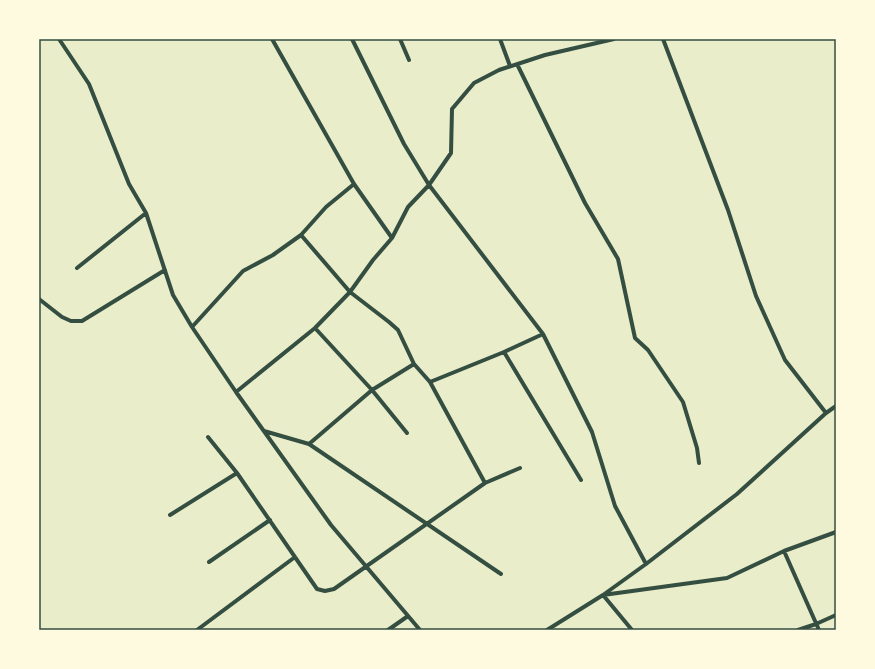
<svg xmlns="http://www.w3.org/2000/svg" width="875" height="669" font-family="Karla,sans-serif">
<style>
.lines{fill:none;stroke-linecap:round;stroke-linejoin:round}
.minor{stroke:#344e41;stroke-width:4}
.neatline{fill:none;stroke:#344e41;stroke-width:1.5}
</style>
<rect width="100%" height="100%" fill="#e9edc9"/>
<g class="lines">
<path class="minor" d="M59 39 89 84 129 184 146 213 173 295 192 327 236 392 331 525 420 630
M272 39 354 184 392 238
M352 39 404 144 429 185 543 334 592 432 615 506 646 564
M400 39 409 60
M500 39 510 66
M663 39 728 210 756 296 785 360 826 413
M517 64 585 203 618 259 635 338 648 350 683 402 697 448 699 463
M301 235 350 292 389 322 398 330 414 364 430 382 485 483
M77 268 146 213
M39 299 62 317 71 321H82L165 270
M192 327 243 271 273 255 301 235 326 207 354 184
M315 328 372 390 407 433
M504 352 581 480
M430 382 504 352 543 334
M236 392 315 328 350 292 373 260 392 238 408 207 429 185 451 153 452 109 474 83 499 70 545 55 614 39
M264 431 309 444 501 574
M208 437 237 473 317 589 325 591 334 589 485 483 520 468
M309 444 372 390 414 364
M170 515 237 473
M784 551 819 630
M209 562 270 520
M603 595 727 578 784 551 836 532
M603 595 632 630
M197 630 295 557
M388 630 408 616
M547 630 603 595 646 564 737 494 826 413 836 406
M798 630 816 624 836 615"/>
</g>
<rect width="875" height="669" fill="none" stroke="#fefae0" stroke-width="80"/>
<rect x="40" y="40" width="795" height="589" class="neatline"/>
</svg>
